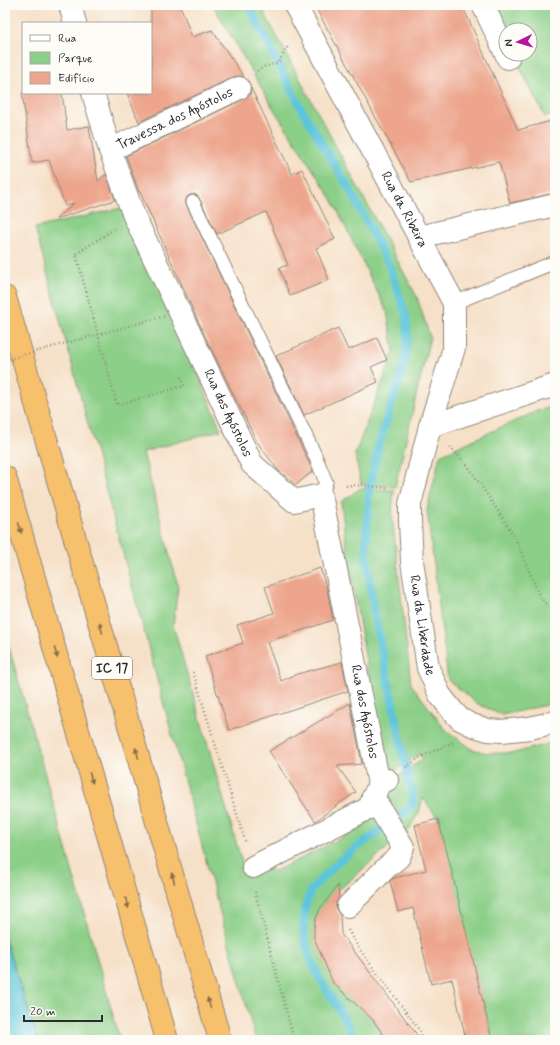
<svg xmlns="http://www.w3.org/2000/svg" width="560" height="1045" font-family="Mynerve,sans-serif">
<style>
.green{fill:#8ccf88;stroke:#5c7d5a}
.water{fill:#5dc5da;stroke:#447882}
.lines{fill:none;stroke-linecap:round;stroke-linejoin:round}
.stream{stroke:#5dc5da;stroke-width:8}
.building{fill:#eda68d}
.lane-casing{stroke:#908679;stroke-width:15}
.street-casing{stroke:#908679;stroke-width:24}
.highway-casing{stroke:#908679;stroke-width:24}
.path{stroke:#908679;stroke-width:2.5;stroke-dasharray:1 3;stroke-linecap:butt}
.lane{stroke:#fff;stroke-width:13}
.street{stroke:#fff;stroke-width:22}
.highway{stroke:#f7c06c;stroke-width:22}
.path-bridge{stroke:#908679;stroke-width:2.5;stroke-dasharray:1 3;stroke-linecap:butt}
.oneway{fill:#876e48}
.labels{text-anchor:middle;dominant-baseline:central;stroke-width:3;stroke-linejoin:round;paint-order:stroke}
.shield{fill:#fdfcf7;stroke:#6a6a68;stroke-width:1}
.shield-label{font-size:13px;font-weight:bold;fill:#2b2b2b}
.street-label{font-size:14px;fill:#2b2b2b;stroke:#fdfcf7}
</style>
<rect width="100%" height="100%" fill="#fdfcf7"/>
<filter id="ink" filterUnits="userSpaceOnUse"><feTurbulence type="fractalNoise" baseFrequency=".025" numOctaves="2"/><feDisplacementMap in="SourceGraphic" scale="8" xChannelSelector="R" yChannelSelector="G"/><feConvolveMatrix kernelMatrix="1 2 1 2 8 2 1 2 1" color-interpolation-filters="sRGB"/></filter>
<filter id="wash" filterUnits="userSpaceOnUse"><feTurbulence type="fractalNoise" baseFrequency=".012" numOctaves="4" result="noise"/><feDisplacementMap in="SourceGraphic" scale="16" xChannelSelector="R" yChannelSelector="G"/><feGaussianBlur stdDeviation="0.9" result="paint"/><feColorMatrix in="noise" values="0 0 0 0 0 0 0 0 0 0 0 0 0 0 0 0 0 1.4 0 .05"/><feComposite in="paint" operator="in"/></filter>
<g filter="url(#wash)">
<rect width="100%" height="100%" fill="#f6e0c7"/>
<path class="green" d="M213 5H260L417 297 430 337 395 487 361 484 355 454 394 351 387 312 332 199 273 108Z
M489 5H555V115L545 117 513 54H530V30H506Z
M121 208 169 304 221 430 143 452 178 587 173 625 243 866 261 855 273 872 360 829 376 815 393 843 326 901C317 913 314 923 314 938L373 1020 386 1040H256L221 916 35 228Z
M555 406V703L502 715 478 704 448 680 427 510 440 455 537 411Z
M361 488 394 490 392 515 411 684 445 729 472 749 487 753H514L555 742V1040H492L438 819 423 798 419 812 405 836 389 807V782L423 759 419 754 386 777 347 551 341 502Z
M5 633 120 1040H38L5 940Z"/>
<path class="water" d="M5 940 38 1040H5Z"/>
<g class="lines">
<path class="stream" d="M248 5 302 110 350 190 389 265 406 315 408 336 404 365 378 447 369 493 366 549 374 612 408 777C411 789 417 797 410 808L339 861 311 890 305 907 303 927 307 950 317 974 347 1023 353 1040"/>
</g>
<g id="blocks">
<path class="building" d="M151 5H180L192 37 212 30 244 77 240 76 234 77 139 122 127 93H151Z
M331 5H462L518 130 551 121 555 135V193L510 203 499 162 411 182 317 10Z
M251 88 292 174 302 169 335 239 316 248 329 280 290 296 279 268 288 265 266 212 217 234 198 196 194 194 190 195 187 197 185 202 313 471 296 485 278 470 257 442 203 332 140 192H139L126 156 244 99 250 95Z
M22 93H62L67 130 89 126 98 181 106 174 115 200 56 219 74 203 65 206 49 160 32 163Z
M338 328 348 350 377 338 387 360 371 367 378 382 304 415 276 356Z
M320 568 327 589 333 620 267 642 281 681 297 674 342 662 348 691 229 730 205 656 243 643 237 625 274 613 265 587Z
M350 703 362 764 337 766 356 792 315 821 269 751Z
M438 819 450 864 492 1040H466L452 979 431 984 413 908 398 912 390 881 394 878 426 870 415 825Z
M338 885 339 898 336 903V909L340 915 341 934 421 1040H387L373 1020 333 983 314 938V929L315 921 320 909Z"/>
</g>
</g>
<g filter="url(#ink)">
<use href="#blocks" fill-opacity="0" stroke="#908679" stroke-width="1"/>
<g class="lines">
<g class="lane-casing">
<path id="lane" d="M193 202 314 453 326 482 321 495
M454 303 555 262"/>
</g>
<g class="street-casing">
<g id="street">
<path d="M70 5 75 23"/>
<path id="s1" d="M295 5 454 303V348L430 426 410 504V522L412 561 428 668 440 695 451 709 460 719 472 725 488 730 502 731 530 728 555 722"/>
<path d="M483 5 508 58"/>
<path id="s2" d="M93 93 110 150 134 216 252 464 294 501 321 495 379 784 387 780"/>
<path id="s3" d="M110 150 239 88"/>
<path d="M419 237 555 205"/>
<path d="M430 426 555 385"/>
<path d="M253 867 369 808 379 784"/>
<path d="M348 906 387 867 399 857 403 847 373 797"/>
</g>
</g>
<g class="highway-casing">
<path id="highway" d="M5 297 220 1040
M5 477 167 1040"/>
</g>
<path class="path" d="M257 71 264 67 278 63 288 46
M114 229 76 254 117 405 184 386 181 377
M450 447 468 466 515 537 540 597 555 615
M346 486 353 485 389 488
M193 672 246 844
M406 767 421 757 453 742
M255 892 294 1040
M348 930 358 947 420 1031 422 1040"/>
<use href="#lane" class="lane"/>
<use href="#street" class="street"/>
<use href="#highway" class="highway"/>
<path class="path-bridge" d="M5 360 165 316"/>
</g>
<defs><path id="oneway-solid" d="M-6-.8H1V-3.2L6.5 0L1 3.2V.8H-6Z"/></defs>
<g class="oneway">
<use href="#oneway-solid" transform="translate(20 528) rotate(74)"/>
<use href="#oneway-solid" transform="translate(101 628) rotate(-106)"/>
<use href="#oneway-solid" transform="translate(56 653) rotate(74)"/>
<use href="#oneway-solid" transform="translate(137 753) rotate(-106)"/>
<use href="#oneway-solid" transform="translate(91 778) rotate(74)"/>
<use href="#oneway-solid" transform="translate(173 878) rotate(-106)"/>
<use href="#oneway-solid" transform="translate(127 903) rotate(74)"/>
<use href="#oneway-solid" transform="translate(209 1003) rotate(-106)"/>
</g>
</g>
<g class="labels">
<rect class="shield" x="92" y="657" width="40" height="22" rx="3"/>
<g class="shield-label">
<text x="112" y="668">IC 17</text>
</g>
<g class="street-label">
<text stroke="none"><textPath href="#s3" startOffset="72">Travessa dos Apóstolos</textPath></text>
<text stroke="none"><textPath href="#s1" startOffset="232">Rua da Ribeira</textPath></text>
<text stroke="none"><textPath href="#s2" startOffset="348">Rua dos Apóstolos</textPath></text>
<text stroke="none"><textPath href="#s1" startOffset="667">Rua da Liberdade</textPath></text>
<text stroke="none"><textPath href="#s2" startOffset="709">Rua dos Apóstolos</textPath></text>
</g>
</g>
<rect width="560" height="1045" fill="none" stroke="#fdfcf7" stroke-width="20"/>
<rect x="22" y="22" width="130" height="72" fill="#fdfcf7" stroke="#a9a8a5"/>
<rect x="30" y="35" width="20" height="6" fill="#ffffff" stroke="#a9a8a5"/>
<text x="58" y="42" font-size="12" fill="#2b2b2b">Rua</text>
<rect x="30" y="52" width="20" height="12" fill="#8ccf88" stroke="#a9a8a5"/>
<text x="58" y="62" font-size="12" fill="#2b2b2b">Parque</text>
<rect x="30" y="72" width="20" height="12" fill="#eda68d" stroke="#a9a8a5"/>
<text x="58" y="82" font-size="12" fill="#2b2b2b">Edifício</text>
<g transform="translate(518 42) rotate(265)"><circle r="19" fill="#fdfcf7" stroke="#a9a8a5"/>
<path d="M0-3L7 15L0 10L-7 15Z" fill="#b5179e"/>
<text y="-6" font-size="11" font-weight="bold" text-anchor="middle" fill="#2b2b2b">N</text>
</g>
<path d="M24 1015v6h78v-6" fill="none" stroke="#2b2b2b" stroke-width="2"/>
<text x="30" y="1015" font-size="12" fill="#2b2b2b" stroke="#fdfcf7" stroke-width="3" paint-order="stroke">20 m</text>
</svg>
